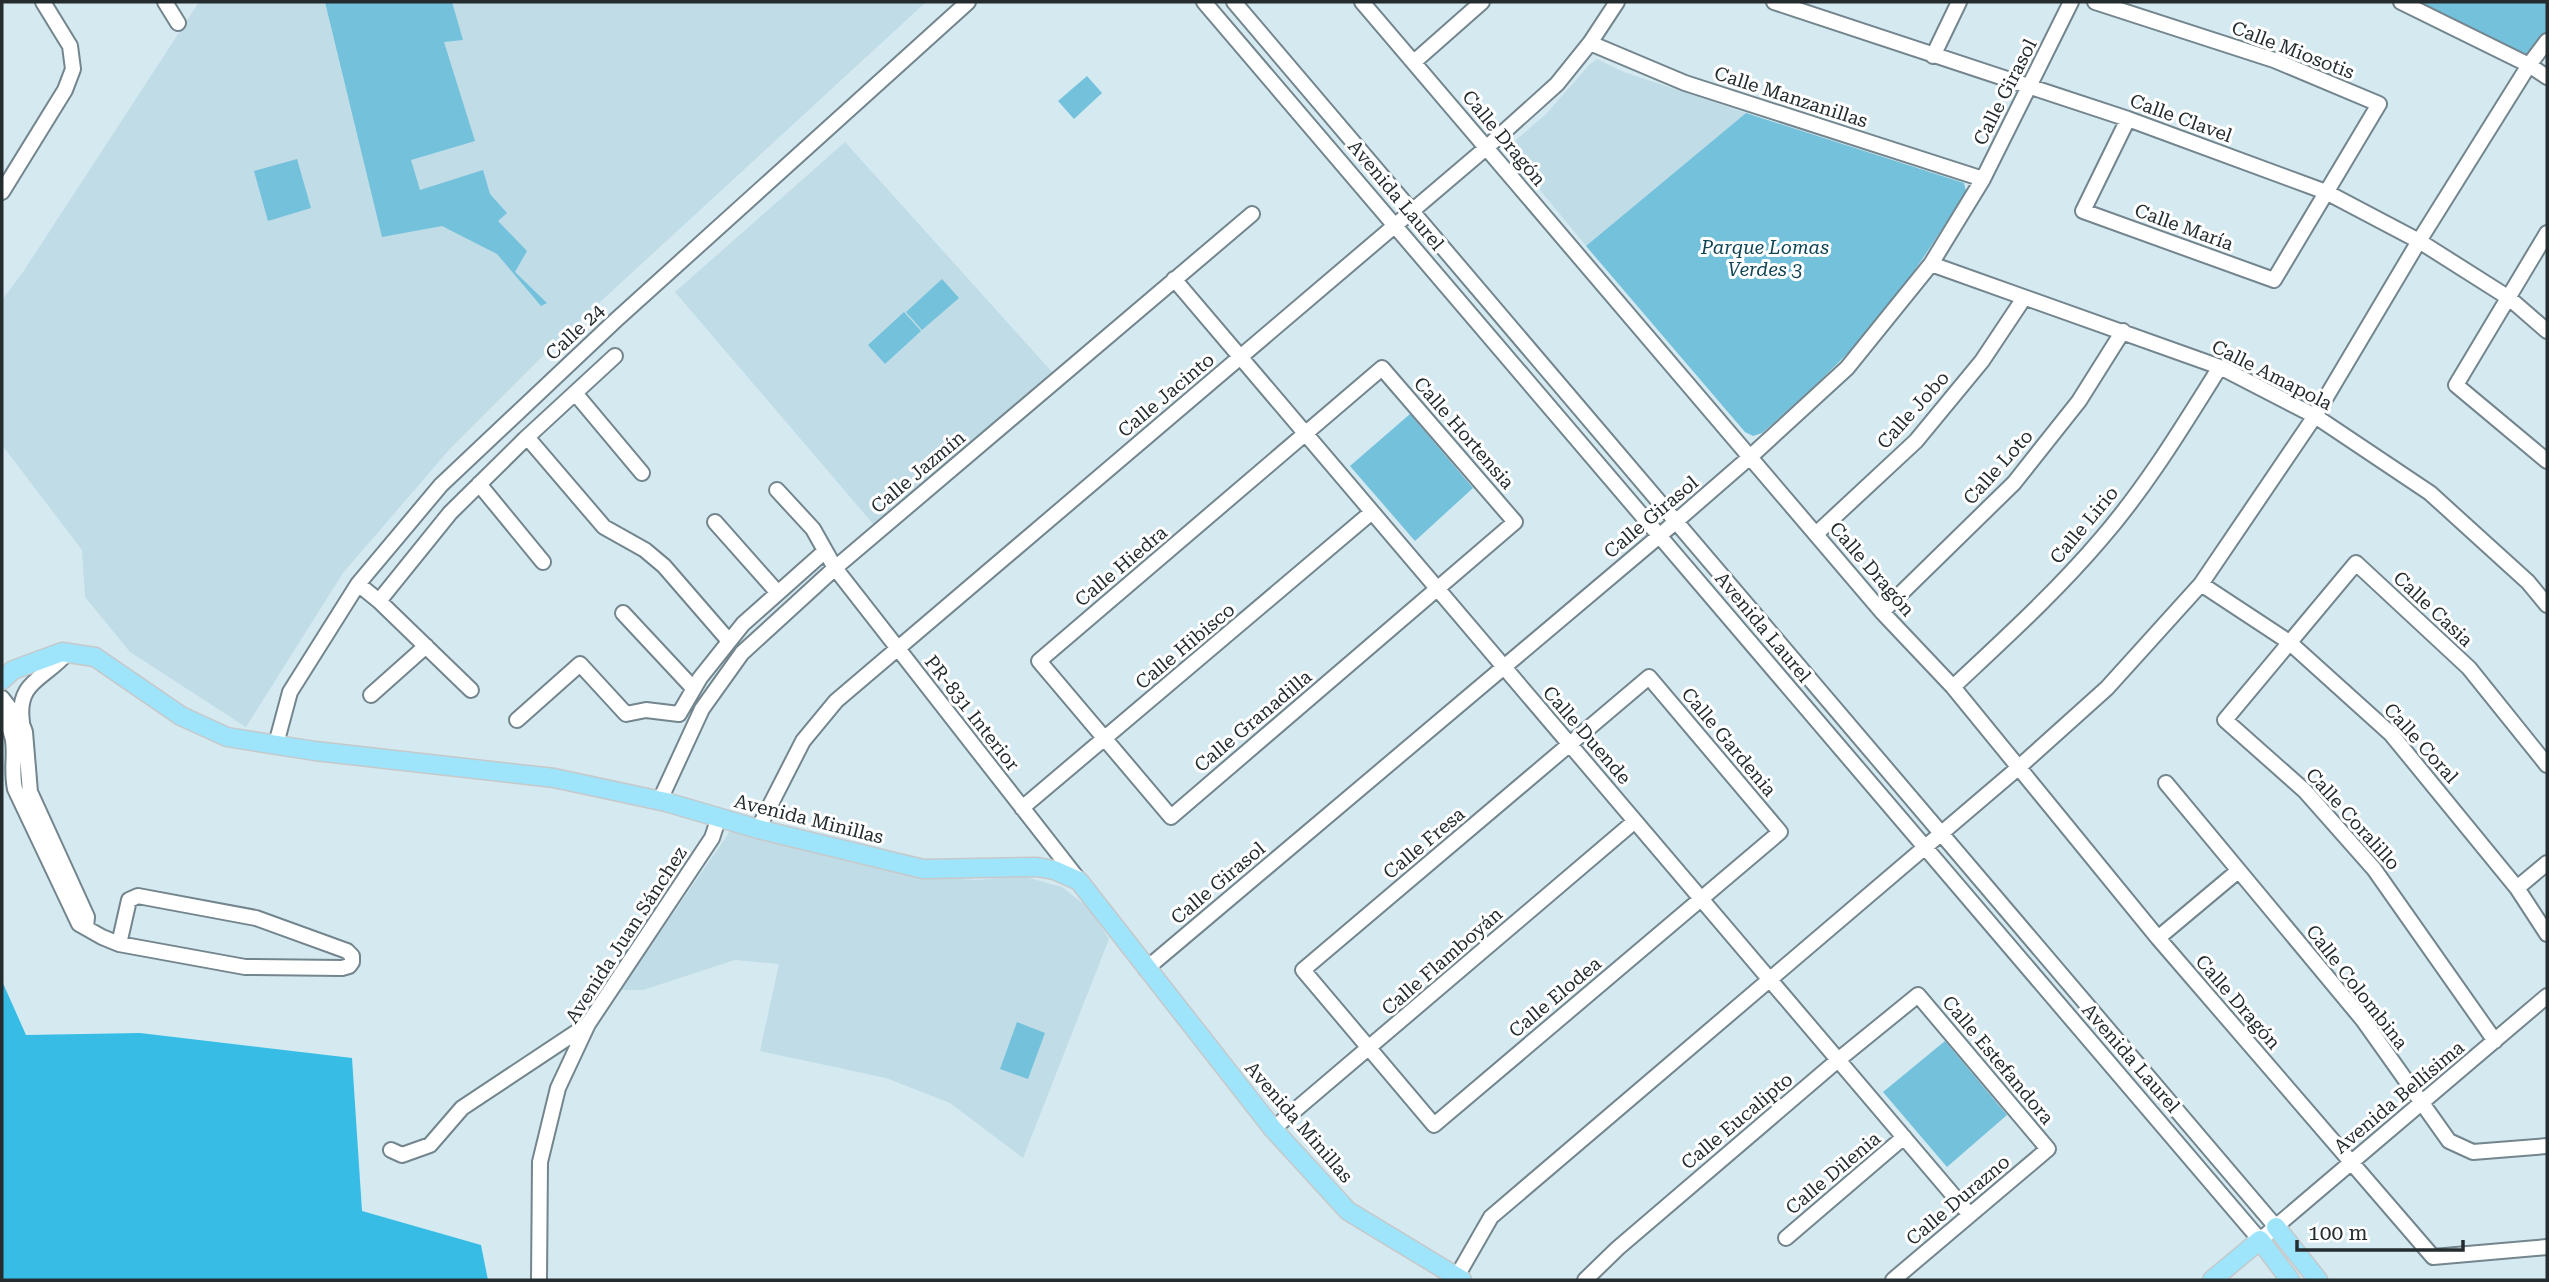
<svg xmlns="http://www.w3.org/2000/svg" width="2549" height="1282" font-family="'Roboto Serif',serif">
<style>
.built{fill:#c0dce7}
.green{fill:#74c1dc}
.forest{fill:#37bde5}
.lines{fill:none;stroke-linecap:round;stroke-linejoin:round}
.minor-casing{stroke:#73858d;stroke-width:18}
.major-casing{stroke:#c6c8c9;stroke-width:21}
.minor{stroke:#fff;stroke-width:14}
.major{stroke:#9ee5fc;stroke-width:18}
.labels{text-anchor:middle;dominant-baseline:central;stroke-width:6;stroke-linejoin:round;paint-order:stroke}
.street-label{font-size:19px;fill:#242c2f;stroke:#fff}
.park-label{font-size:19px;font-style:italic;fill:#0d4556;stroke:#fff}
</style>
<rect width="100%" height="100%" fill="#d5e9f1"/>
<path class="built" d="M199 2H926L561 338 448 451 343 573 246 727 130 652 85 597 82 550 2 445V300L23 272Z
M1597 59 1624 72 1746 113 1586 246 1508 151 1510 145 1546 114 1590 64Z
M845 142 1052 372 874 525 675 292Z
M731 830 862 865 915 876 977 880 1022 876 1062 887 1090 909 1109 939 1023 1158 950 1103 886 1078 760 1051 779 964 735 960 643 990H620Z"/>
<path class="green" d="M325 2H452L463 40 444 42 475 141 411 160 420 190 483 170 490 194 507 213 498 221 527 251 515 272 547 303 541 306 497 254 442 226 382 237Z
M2401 2H2547V41L2529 65Z
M1087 76 1102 93 1074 119 1058 101Z
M1746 113 1964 183 1966 191C1933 244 1899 298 1856 344 1827 376 1795 404 1762 433L1753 436 1745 432 1586 246Z
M297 159 311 208 268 221 254 171Z
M942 279 959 298 922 330 906 312Z
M904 312 921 331 885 364 868 345Z
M1410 414 1473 488 1415 541 1350 466Z
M1017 1022 1045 1033 1028 1079 1000 1069Z
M1945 1041 2007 1115 1947 1167 1883 1092Z"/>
<path class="forest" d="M2 981 26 1035 140 1033 352 1058 362 1211 481 1245 488 1280H2Z"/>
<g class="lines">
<g class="minor-casing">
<path id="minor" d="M165 2 178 23
M1204 2 2260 1240 2547 996
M1234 2 2276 1227
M1362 2 1882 612 1953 687 2158 938 2433 1257 2547 1247
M1774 2 2128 119 2326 192 2419 241 2509 298 2547 331
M2095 2 2274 60 2379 104 2274 280 2083 211 2128 119
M2401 2 2529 65 2547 77
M1590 43 1685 83 1983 179
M1933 56 1959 2
M1414 62 1482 2
M2 192 65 90 73 69 70 46 43 2
M2547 233 2456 385 2547 461
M1931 264 2220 367 2315 416 2430 493 2528 582 2547 605
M1174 279 1970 1215
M1382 368 1515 522 1171 817 1039 661Z
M575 393 642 473
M527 437 604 527 645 550 664 566 729 641
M479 484 543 562
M777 490 813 529 835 568 1078 879
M715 522 778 593
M1816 534 1916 441 1982 361 2024 298
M358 584 379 601 471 690
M2201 584 2289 642 2391 734 2517 888 2547 934
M379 601 450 513 525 439 615 356
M1882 612 2014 483 2079 401 2123 331
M623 613 693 688
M1649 677 1780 832 1434 1125 1303 970Z
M1953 687C2004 639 2056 592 2101 539 2147 486 2183 426 2220 367
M371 695 426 646
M2 698 22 724 25 732 30 792 87 917 86 927
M2 715C22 742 9 761 15 789L79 924 102 937 119 944 245 967 342 968 349 966 352 962V956L347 951 256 918 138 896 129 900 119 944
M517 720 580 664 626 714 646 710 679 714 700 678 743 624 824 552
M22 722C16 681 45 679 67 653
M276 744 290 692 358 584 441 485 616 320 968 2
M2166 783 2363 1020 2449 1141 2473 1152 2547 1146
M660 800 702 709 742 653 835 568 1252 214
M1022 808 1372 512
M758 829 803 741 836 701 1486 148 1557 84 1590 43 1617 2
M2517 888 2547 863
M2158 938 2238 871
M1146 969 1658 537 1750 457 1847 368 1931 264 1983 179 2071 2
M2495 1041 2374 869 2305 791 2225 720 2356 563 2469 668 2547 765
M1273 1129 1635 821
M391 1150 402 1155 430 1145 462 1108 587 1025
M1786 1238 1904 1137
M1456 1278 1491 1217 2018 768 2107 688 2201 584 2315 416 2419 241 2529 65 2547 41
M539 1280 540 1162 558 1088 588 1024 712 838 719 817
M1585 1280 1618 1248 1838 1060 1918 995 2048 1149 1893 1280"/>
</g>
<g class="major-casing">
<path id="major" d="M2 680 13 670 62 652 95 657 181 716 227 737 315 751 554 778 666 802 758 829 923 869 1037 867 1054 870 1079 881 1273 1129 1348 1211 1462 1280
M2276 1227 2318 1280
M2212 1280 2260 1240 2290 1280"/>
</g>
<use href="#minor" class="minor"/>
<use href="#major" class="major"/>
</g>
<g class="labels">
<g class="street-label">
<text transform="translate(2293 50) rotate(21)">Calle Miosotis</text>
<text transform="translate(2005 92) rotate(-63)">Calle Girasol</text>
<text transform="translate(1791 97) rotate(18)">Calle Manzanillas</text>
<text transform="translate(2181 118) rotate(20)">Calle Clavel</text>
<text transform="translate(1504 138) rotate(50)">Calle Dragón</text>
<text transform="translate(1396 195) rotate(50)">Avenida Laurel</text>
<text transform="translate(2184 227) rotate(20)">Calle María</text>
<text transform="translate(575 332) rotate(-43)">Calle 24</text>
<text transform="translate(2272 375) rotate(27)">Calle Amapola</text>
<text transform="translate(1166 395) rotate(-40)">Calle Jacinto</text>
<text transform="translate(1913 410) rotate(-48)">Calle Jobo</text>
<text transform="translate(1464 433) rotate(49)">Calle Hortensia</text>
<text transform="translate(1998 467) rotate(-48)">Calle Loto</text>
<text transform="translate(918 472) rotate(-40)">Calle Jazmín</text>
<text transform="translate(1651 517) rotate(-40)">Calle Girasol</text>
<text transform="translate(2084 525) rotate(-50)">Calle Lirio</text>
<text transform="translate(1121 566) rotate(-40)">Calle Hiedra</text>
<text transform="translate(1872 569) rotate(49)">Calle Dragón</text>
<text transform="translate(2433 609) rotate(43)">Calle Casia</text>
<text transform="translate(1763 627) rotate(50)">Avenida Laurel</text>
<text transform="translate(1185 646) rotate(-40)">Calle Hibisco</text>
<text transform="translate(972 713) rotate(52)">PR-831 Interior</text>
<text transform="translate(1253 721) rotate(-40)">Calle Granadilla</text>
<text transform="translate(1587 735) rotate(49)">Calle Duende</text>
<text transform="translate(1729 742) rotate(50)">Calle Gardenia</text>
<text transform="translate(2421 743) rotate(48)">Calle Coral</text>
<text transform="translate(809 819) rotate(14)">Avenida Minillas</text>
<text transform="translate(2353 819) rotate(48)">Calle Coralillo</text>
<text transform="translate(1424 843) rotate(-40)">Calle Fresa</text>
<text transform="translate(1218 883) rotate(-40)">Calle Girasol</text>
<text transform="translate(626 935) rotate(-57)">Avenida Juan Sánchez</text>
<text transform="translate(1442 961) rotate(-41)">Calle Flamboyán</text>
<text transform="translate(2357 987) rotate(52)">Calle Colombina</text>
<text transform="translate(1555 997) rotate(-40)">Calle Elodea</text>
<text transform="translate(2238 1002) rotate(49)">Calle Dragón</text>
<text transform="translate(2131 1058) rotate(49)">Avenida Laurel</text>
<text transform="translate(1998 1060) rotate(50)">Calle Estefandora</text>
<text transform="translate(2399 1097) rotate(-40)">Avenida Bellísima</text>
<text transform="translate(1737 1121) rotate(-40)">Calle Eucalipto</text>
<text transform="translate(1299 1122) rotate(49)">Avenida Minillas</text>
<text transform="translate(1833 1173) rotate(-40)">Calle Dilenia</text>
<text transform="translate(1958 1200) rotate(-40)">Calle Durazno</text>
</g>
<g class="park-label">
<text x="1765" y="247">Parque Lomas<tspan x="1765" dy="22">Verdes 3</tspan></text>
</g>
</g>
<rect width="2549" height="1282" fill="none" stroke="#242c2f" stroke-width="7"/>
<path d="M2297 1240v10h166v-10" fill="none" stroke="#242c2f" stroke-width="3.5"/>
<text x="2308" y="1240" font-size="21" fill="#242c2f" stroke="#ffffff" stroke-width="5" paint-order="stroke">100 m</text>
</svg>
